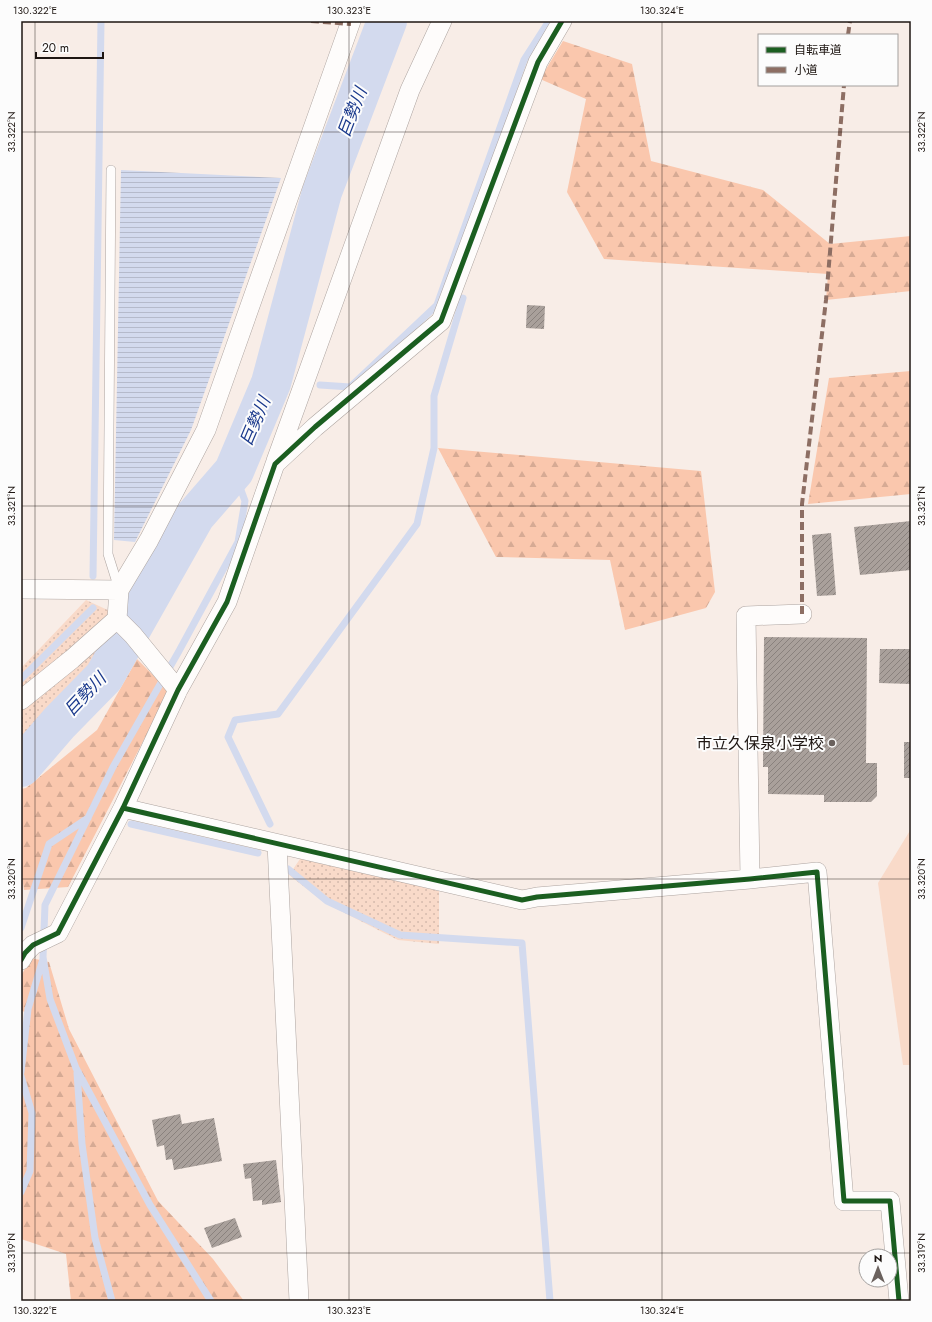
<svg xmlns="http://www.w3.org/2000/svg" width="932" height="1322" font-family="Jost,'Noto Sans JP',sans-serif">
<style>
.grass{fill:url(#grass-dots)}
.forest{fill:url(#forest-firs)}
.pitch{fill:#f9dac9}
.water{fill:url(#water-rules)}
.lines{fill:none;stroke-linecap:round;stroke-linejoin:round}
.stream{stroke:#d3daee;stroke-width:7}
.river{stroke:#d3daee;stroke-width:40}
.building{fill:url(#building-hatch)}
.service-casing{stroke:#ada4a0;stroke-width:10}
.minor-casing{stroke:#ada4a0;stroke-width:20}
.service{stroke:#fefcfb;stroke-width:9}
.minor{stroke:#fefcfb;stroke-width:19}
.quiet{stroke:#8d6e63;stroke-width:4;stroke-dasharray:8 4;stroke-linecap:butt}
.cycleway-casing{stroke:#fcfcfc;stroke-width:8}
.cycleway{stroke:#1b5e20;stroke-width:5}
.ticks{fill:none;stroke:#1e1612;stroke-width:1;stroke-opacity:0.45}
.poi-dot{fill:#6a615d;stroke:#fcfcfc;stroke-width:1.5}
.labels{text-anchor:middle;dominant-baseline:central;stroke-width:4;stroke-linejoin:round;paint-order:stroke}
.poi-label{font-size:16px;fill:#1e1612;stroke:#fcfcfc;text-anchor:end}
.water-label{font-size:17px;font-style:italic;fill:#1a398c;stroke:#fcfcfc}
.neatline{fill:none;stroke:#1e1612;stroke-width:1.5}
.ticks-label{font-size:10px;text-anchor:middle;fill:#1e1612}
</style>
<defs>
<pattern id="grass-dots" width="8" height="8" patternUnits="userSpaceOnUse"><rect width="8" height="8" fill="#f9dac9"/><path d="M2 2h.1M6 6h.1" fill="none" stroke="#d5baac" stroke-width="1.8" stroke-linecap="round"/></pattern>
<pattern id="forest-firs" width="22" height="20" patternUnits="userSpaceOnUse"><rect width="22" height="20" fill="#fac7ad"/><path d="M5 1l3.5 6h-7zM16 11l3.5 6h-7z" fill="#d6aa94"/></pattern>
<pattern id="water-rules" width="6" height="5" patternUnits="userSpaceOnUse"><rect width="6" height="5" fill="#d3daee"/><path d="M0 2.5h6" fill="none" stroke="#b5bacb"/></pattern>
<pattern id="building-hatch" width="6" height="6" patternUnits="userSpaceOnUse"><rect width="6" height="6" fill="#a9a09b"/><path d="M-1 1l2-2M0 6l6-6M5 7l2-2" fill="none" stroke="#89817d"/></pattern>
</defs>
<rect width="100%" height="100%" fill="#f8ede7"/>
<path class="grass" d="M86 600 112 612 118 636 101 670 21 747V668Z
M302 856 439 891V944L398 940 325 903 289 875Z"/>
<path class="forest" d="M563 41 632 64 651 161 763 190 830 244 911 236V291L826 300 828 274 604 259 567 192 586 99 540 79Z
M911 371V494L808 504 829 378Z
M438 448 701 471 715 592 706 608 625 630 610 560 496 557Z
M137 659 169 691 68 887 24 890 21 870V789L26 788 97 730Z
M31 958 49 962 69 1029 158 1201 213 1259 244 1301H71L66 1254 21 1239V1044L26 1013 21 1010V976Z"/>
<path class="pitch" d="M911 829V1065H903L878 883Z"/>
<path class="water" d="M121 170 281 178 191 430 135 542 114 540Z"/>
<g class="lines">
<path class="stream" d="M320 385 350 387 437 305 524 60 549 21
M93 576 101 21
M21 679 93 608
M131 824 258 853
M270 824 228 737 235 720 278 714 417 524 434 448V396L463 298
M288 869 327 901 400 935 522 943 550 1301
M21 928 49 844 88 818
M21 1072 28 1009 43 959
M77 1073 82 1144 95 1238 112 1301
M21 1076 32 1113 30 1171 21 1192
M211 1301 150 1205 76 1068 50 999 43 957 45 905 113 767 179 651 238 542 245 501 234 471"/>
<path class="river" d="M21 767 59 723 104 677 195 516 234 471 271 383 322 192 387 21"/>
</g>
<path class="building" d="M527 305 545 306 544 329 526 328Z
M911 521V570L860 575 854 527Z
M831 533 836 595 817 596 812 535Z
M764 637 867 638 866 763H877V796L871 802H824V795L768 794V767H763Z
M880 649H911V684L879 683Z
M904 742H911V778H904Z
M180 1114 182 1124 214 1118 222 1161 174 1170 172 1159 166 1160 164 1145 157 1147 152 1120Z
M276 1160 281 1202 262 1205V1200L253 1201 251 1178 245 1179 243 1164Z
M235 1218 242 1237 212 1248 204 1228Z"/>
<g class="lines">
<g class="service-casing">
<path id="service" d="M111 170 108 554 119 589"/>
</g>
<g class="minor-casing">
<path id="minor" d="M276 461 410 90 442 21
M21 589 119 590
M117 619 133 635 178 690
M21 700 72 659 117 619 119 590 149 540 206 430 351 21
M123 808 522 900 537 897 750 879 817 872 844 1201H890L899 1301
M277 844 299 1301
M750 879 746 616 802 614
M21 960 25 953 33 945 58 933 123 808 178 690 227 602 275 464 315 427 441 321 538 62 562 21"/>
</g>
<use href="#service" class="service"/>
<use href="#minor" class="minor"/>
<path class="quiet" d="M311 21 351 24
M848 35 850 21
M802 614V504L826 300 844 85"/>
<g class="cycleway-casing">
<path id="cycleway" d="M123 808 522 900 537 897 750 879 817 872 844 1201H890L899 1301
M21 960 25 953 33 945 58 933 123 808 178 690 227 602 275 464 315 427 441 321 538 62 562 21"/>
</g>
<use href="#cycleway" class="cycleway"/>
</g>
<path class="ticks" d="M35 21V1301M349 21V1301M662 21V1301M21 132H911M21 506H911M21 879H911M21 1253H911"/>
<circle class="poi-dot" cx="832" cy="743" r="4"/>
<g class="labels">
<g class="poi-label">
<text x="824" y="743">市立久保泉小学校</text>
</g>
<g class="water-label">
<text transform="translate(352 112) rotate(-69)">巨勢川</text>
<text transform="translate(255 421) rotate(-67)">巨勢川</text>
<text transform="translate(85 694) rotate(-47)">巨勢川</text>
</g>
</g>
<rect width="932" height="1322" fill="none" stroke="#fcfcfc" stroke-width="44"/>
<rect x="758" y="34" width="140" height="52" fill="#fcfcfc" stroke="#a3a09e"/>
<rect x="766" y="47" width="20" height="6" fill="#1b5e20" stroke="#a3a09e"/>
<text x="794" y="54" font-size="12" fill="#1e1612">自転車道</text>
<rect x="766" y="67" width="20" height="6" fill="#8d6e63" stroke="#a3a09e"/>
<text x="794" y="74" font-size="12" fill="#1e1612">小道</text>
<g transform="translate(878 1268)"><circle r="19" fill="#fcfcfc" stroke="#a3a09e"/>
<path d="M0-3L7 15L0 10L-7 15Z" fill="#6a615d"/>
<text y="-6" font-size="11" font-weight="bold" text-anchor="middle" fill="#1e1612">N</text>
</g>
<path d="M36 52v6h67v-6" fill="none" stroke="#1e1612" stroke-width="2"/>
<text x="42" y="52" font-size="12" fill="#1e1612" stroke="#fcfcfc" stroke-width="3" paint-order="stroke">20 m</text>
<rect x="22" y="22" width="888" height="1278" class="neatline"/>
<g class="ticks-label">
<text x="35" y="14">130.322°E</text>
<text x="349" y="14">130.323°E</text>
<text x="662" y="14">130.324°E</text>
<text transform="translate(11 132) rotate(-90)" y="4">33.322°N</text>
<text transform="translate(921 132) rotate(-90)" y="4">33.322°N</text>
<text transform="translate(11 506) rotate(-90)" y="4">33.321°N</text>
<text transform="translate(921 506) rotate(-90)" y="4">33.321°N</text>
<text transform="translate(11 879) rotate(-90)" y="4">33.320°N</text>
<text transform="translate(921 879) rotate(-90)" y="4">33.320°N</text>
<text transform="translate(11 1253) rotate(-90)" y="4">33.319°N</text>
<text transform="translate(921 1253) rotate(-90)" y="4">33.319°N</text>
<text x="35" y="1314">130.322°E</text>
<text x="349" y="1314">130.323°E</text>
<text x="662" y="1314">130.324°E</text>
</g>
</svg>
